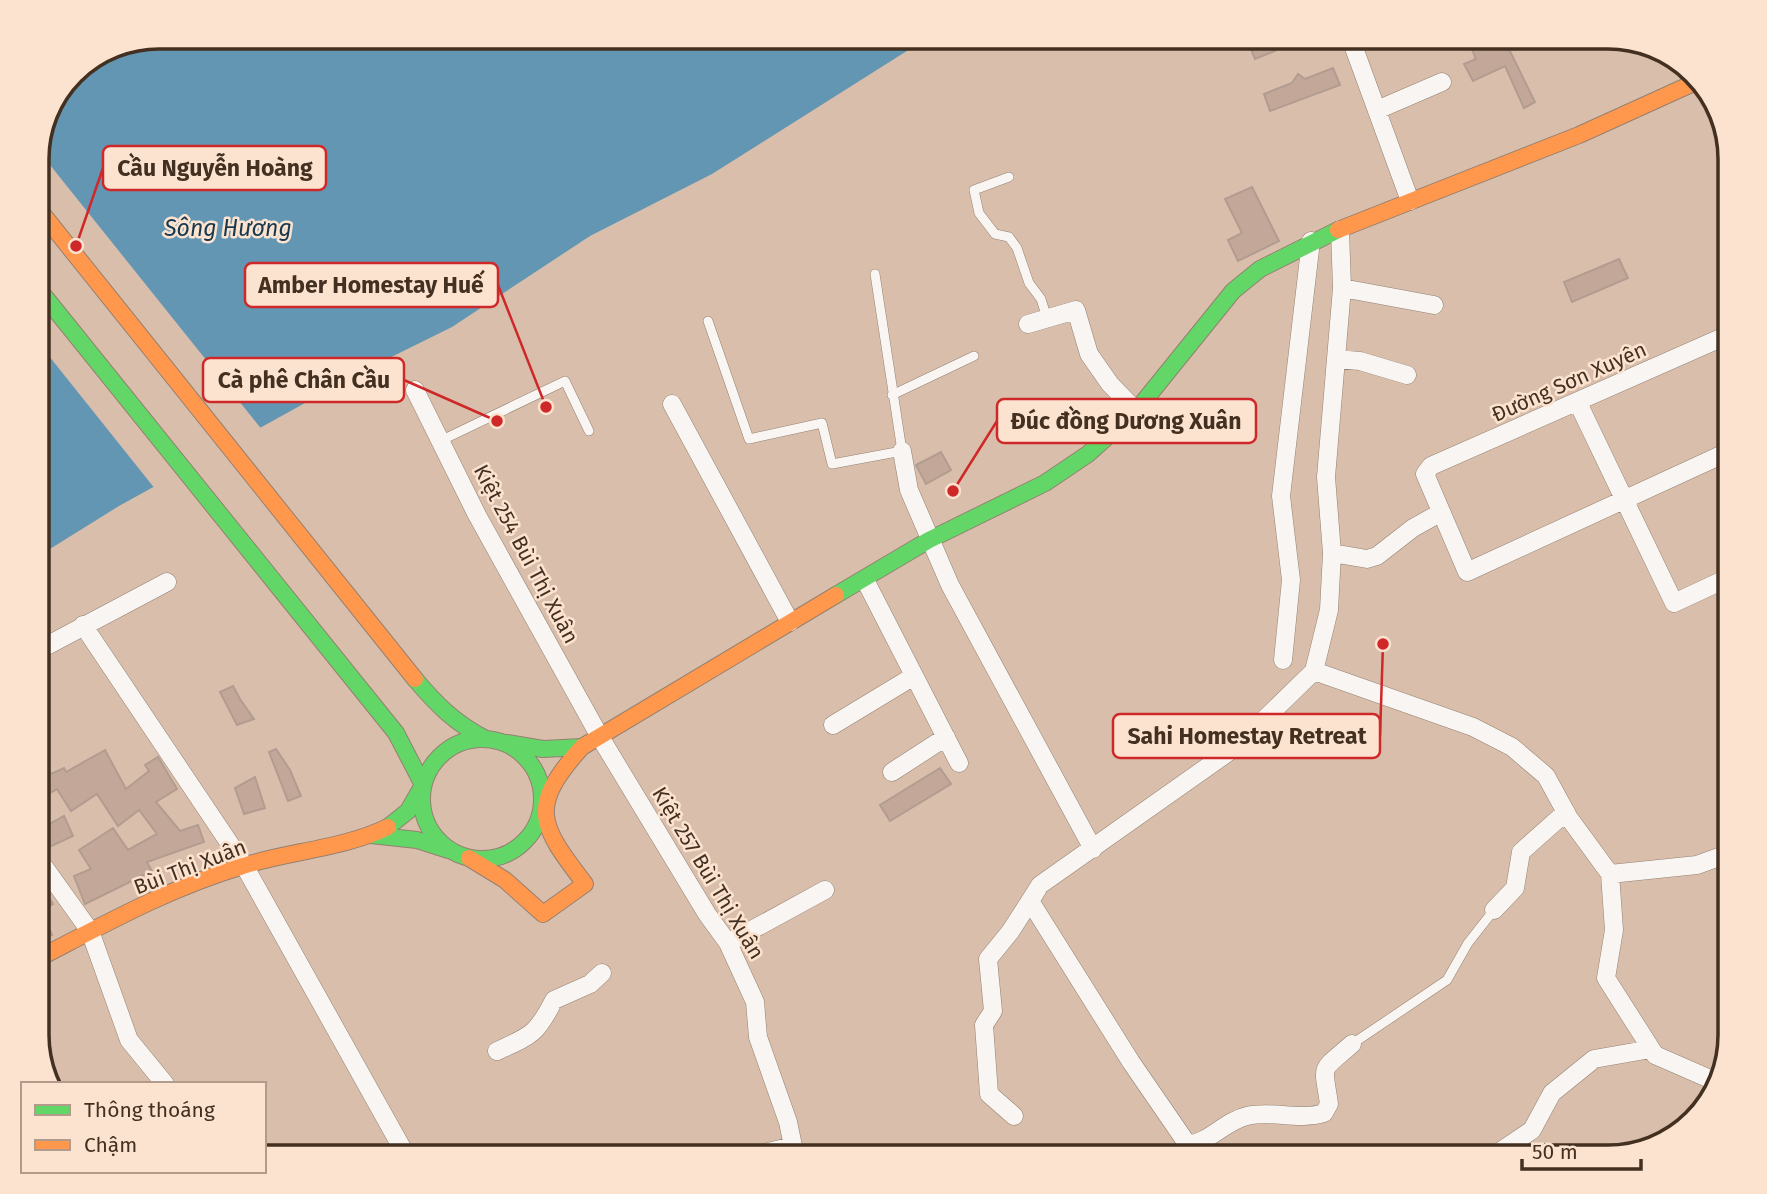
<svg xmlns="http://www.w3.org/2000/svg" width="1767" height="1194" font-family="'Fira Sans',sans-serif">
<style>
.water{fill:#6396b3}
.pier{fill:#d9bfab}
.building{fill:#c3a89a;stroke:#b29c90;stroke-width:2}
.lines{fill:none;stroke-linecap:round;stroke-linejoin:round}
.lane-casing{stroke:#948071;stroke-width:10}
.street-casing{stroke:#948071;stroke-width:19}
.fast-casing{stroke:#948071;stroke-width:18}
.slow-casing{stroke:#948071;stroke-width:18}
.lane{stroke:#f9f5f2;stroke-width:9}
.street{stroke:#f9f5f2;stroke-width:18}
.fast{stroke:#63d668;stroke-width:16}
.slow{stroke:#ff974d;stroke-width:16}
.labels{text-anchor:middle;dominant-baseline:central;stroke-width:5;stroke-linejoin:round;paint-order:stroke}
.street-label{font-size:21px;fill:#433021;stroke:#fce3d0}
.water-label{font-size:23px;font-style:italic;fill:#16394f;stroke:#fce3d0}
.rim{fill:none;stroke:#433021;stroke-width:3.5}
.leader{fill:none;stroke:#cf2828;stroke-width:2.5}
.callout-dot{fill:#cf2828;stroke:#fce3d0;stroke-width:2.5}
.callout{fill:#fce3d0;stroke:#cf2828;stroke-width:2.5}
.callout-label{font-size:23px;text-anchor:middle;font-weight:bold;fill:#433021}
</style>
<rect width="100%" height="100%" fill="#d9bfab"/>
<path class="water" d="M159 37H929L712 174 590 236 452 327 361 372 119 506 37 557V151L73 72 112 46Z"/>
<path class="pier" d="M38 150 263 431 156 490 37 341Z"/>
<path class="building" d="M1246 37H1270L1275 51 1255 59Z
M1503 37 1535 102 1524 108 1505 66 1473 81 1464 64 1476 59 1469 42 1480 39 1483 44Z
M1333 68 1340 85 1270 111 1264 94 1292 83 1298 74 1305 79Z
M1252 187 1279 241 1238 261 1228 240 1242 233 1225 199Z
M1619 259 1628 278 1572 302 1564 282Z
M941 452 951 470 926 484 916 465Z
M233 686 240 699 254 719 237 725 220 692Z
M37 743 51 774 64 768 66 772 105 750 126 789 149 771 145 765 158 757 177 789 156 802 180 831 198 825 204 842 147 862 152 871 85 904 74 876 91 869 79 850 113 828 128 850 157 834 139 810 118 826 97 794 71 811 57 789 37 800Z
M276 749 290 770 301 796 288 801 269 752Z
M940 768 951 784 890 821 880 805Z
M255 777 265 808 244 814 235 788Z
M64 816 73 836 45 849 37 846V831Z
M37 877 53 904 41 910 52 935 40 941 37 935Z"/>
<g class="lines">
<g class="lane-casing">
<path id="lane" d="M1679 61 1688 84
M1009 177 974 190 979 213 995 234 1009 237 1017 248 1029 283 1041 299 1047 318
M708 321 749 439 822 423 832 464 902 451 875 274
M892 395 974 356
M440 441 565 381 589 431
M1352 1044 1447 980 1468 943 1494 910"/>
</g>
<g class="street-casing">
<path id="street" d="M1350 37 1410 201
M1377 110 1442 82
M1342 288 1434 305
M1028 324 1076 310 1089 354 1110 384 1136 411
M1730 334 1431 466 1425 474 1467 572 1730 451
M1336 359 1360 361 1407 375
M415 390 477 515 600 737 707 914 728 943 755 1002 758 1037 788 1122 793 1146 800 1157
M1578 403 1674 603 1730 577
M672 404 790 622
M902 451 909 490 950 585 1093 849
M1332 553 1367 559 1377 556 1413 528 1440 513
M865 580 959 763
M83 625 244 865 407 1157
M37 651 167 582
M1283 660 1291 580 1281 496 1311 241
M1314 671 1473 727 1512 747 1546 776 1569 818 1610 874 1614 930 1606 978 1655 1055 1710 1079
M833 725 914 676
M892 772 946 737
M37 857 90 931 129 1040 165 1084
M1610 874 1697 865 1730 853
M1494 910 1515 888 1521 852 1566 812
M728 943 825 890
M497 1051C532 1035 536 1035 554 1000L590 984 602 973
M1014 1116 989 1094 984 1025 993 1011 988 959 1010 932 1030 901
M1188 1145C1210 1142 1225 1121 1247 1116 1272 1110 1298 1121 1324 1113L1329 1104C1323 1062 1319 1073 1352 1044
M748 1157 793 1146
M1184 1157 1188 1145 1131 1062 1030 901 1040 885 1237 746 1314 671 1329 610 1332 553 1326 477 1342 288 1340 230
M1492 1157 1532 1130 1552 1093 1594 1059 1651 1049"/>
</g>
<g class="fast-casing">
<path id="fast" d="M37 287 396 733 423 785 408 811 388 827
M836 595 929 540 1045 483 1088 454 1136 411 1233 291 1260 269 1338 230
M415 679C436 704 455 723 484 738
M422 799a60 60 0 1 1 120 0a60 60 0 1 1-120 0Z
M507 743 543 749 582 747
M371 835 417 840 448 850"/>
</g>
<g class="slow-casing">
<path id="slow" d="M37 207 415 679
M1338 230 1579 135 1698 81
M469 858 505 880 543 914 585 884C539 824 528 807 582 747L836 595
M37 959C103 925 171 887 243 866 290 851 342 849 388 827"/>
</g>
<use href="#lane" class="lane"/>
<use href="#street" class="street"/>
<use href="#fast" class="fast"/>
<use href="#slow" class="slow"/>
</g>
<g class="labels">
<g class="street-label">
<text transform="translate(1569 382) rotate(-24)">Đường Sơn Xuyên</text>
<text transform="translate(526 554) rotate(62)">Kiệt 254 Bùi Thị Xuân</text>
<text transform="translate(190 867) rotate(-21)">Bùi Thị Xuân</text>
<text transform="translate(708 873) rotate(59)">Kiệt 257 Bùi Thị Xuân</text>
</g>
<g class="water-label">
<text x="228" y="228">Sông Hương</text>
</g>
</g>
<path d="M0 0H1767V1194H0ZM159 49H1608A110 110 0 0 1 1718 159V1035A110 110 0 0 1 1608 1145H159A110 110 0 0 1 49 1035V159A110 110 0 0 1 159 49Z" fill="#fce3d0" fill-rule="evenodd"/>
<path class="rim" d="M159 49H1608A110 110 0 0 1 1718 159V1035A110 110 0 0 1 1608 1145H159A110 110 0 0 1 49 1035V159A110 110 0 0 1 159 49Z"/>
<path class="leader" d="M76 246L103 168M546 407L498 285M497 421L404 380M953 491L997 421M1383 644L1380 736"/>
<g class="callout-dot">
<circle cx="76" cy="246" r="7"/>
<circle cx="546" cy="407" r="7"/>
<circle cx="497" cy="421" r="7"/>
<circle cx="953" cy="491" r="7"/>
<circle cx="1383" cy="644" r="7"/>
</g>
<g class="callout">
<rect x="103" y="146" width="223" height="44" rx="7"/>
<rect x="245" y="263" width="253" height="44" rx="7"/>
<rect x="203" y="358" width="201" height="44" rx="7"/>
<rect x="997" y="399" width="259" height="44" rx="7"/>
<rect x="1113" y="714" width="267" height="44" rx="7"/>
</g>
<g class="callout-label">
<text x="215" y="176">Cầu Nguyễn Hoàng</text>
<text x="371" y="293">Amber Homestay Huế</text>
<text x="304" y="388">Cà phê Chân Cầu</text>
<text x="1126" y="429">Đúc đồng Dương Xuân</text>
<text x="1247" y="744">Sahi Homestay Retreat</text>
</g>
<rect x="21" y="1082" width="245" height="91" fill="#fce3d0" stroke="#b29b8a" stroke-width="2"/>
<rect x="35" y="1105" width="35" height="10" fill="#63d668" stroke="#b29b8a" stroke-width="2"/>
<text x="84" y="1117" font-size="21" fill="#433021">Thông thoáng</text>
<rect x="35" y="1140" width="35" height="10" fill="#ff974d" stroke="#b29b8a" stroke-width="2"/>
<text x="84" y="1152" font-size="21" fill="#433021">Chậm</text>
<path d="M1522 1159v10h119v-10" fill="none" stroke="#433021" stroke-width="3.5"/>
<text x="1532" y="1159" font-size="21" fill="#433021" stroke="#fce3d0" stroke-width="5" paint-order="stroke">50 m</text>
</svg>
